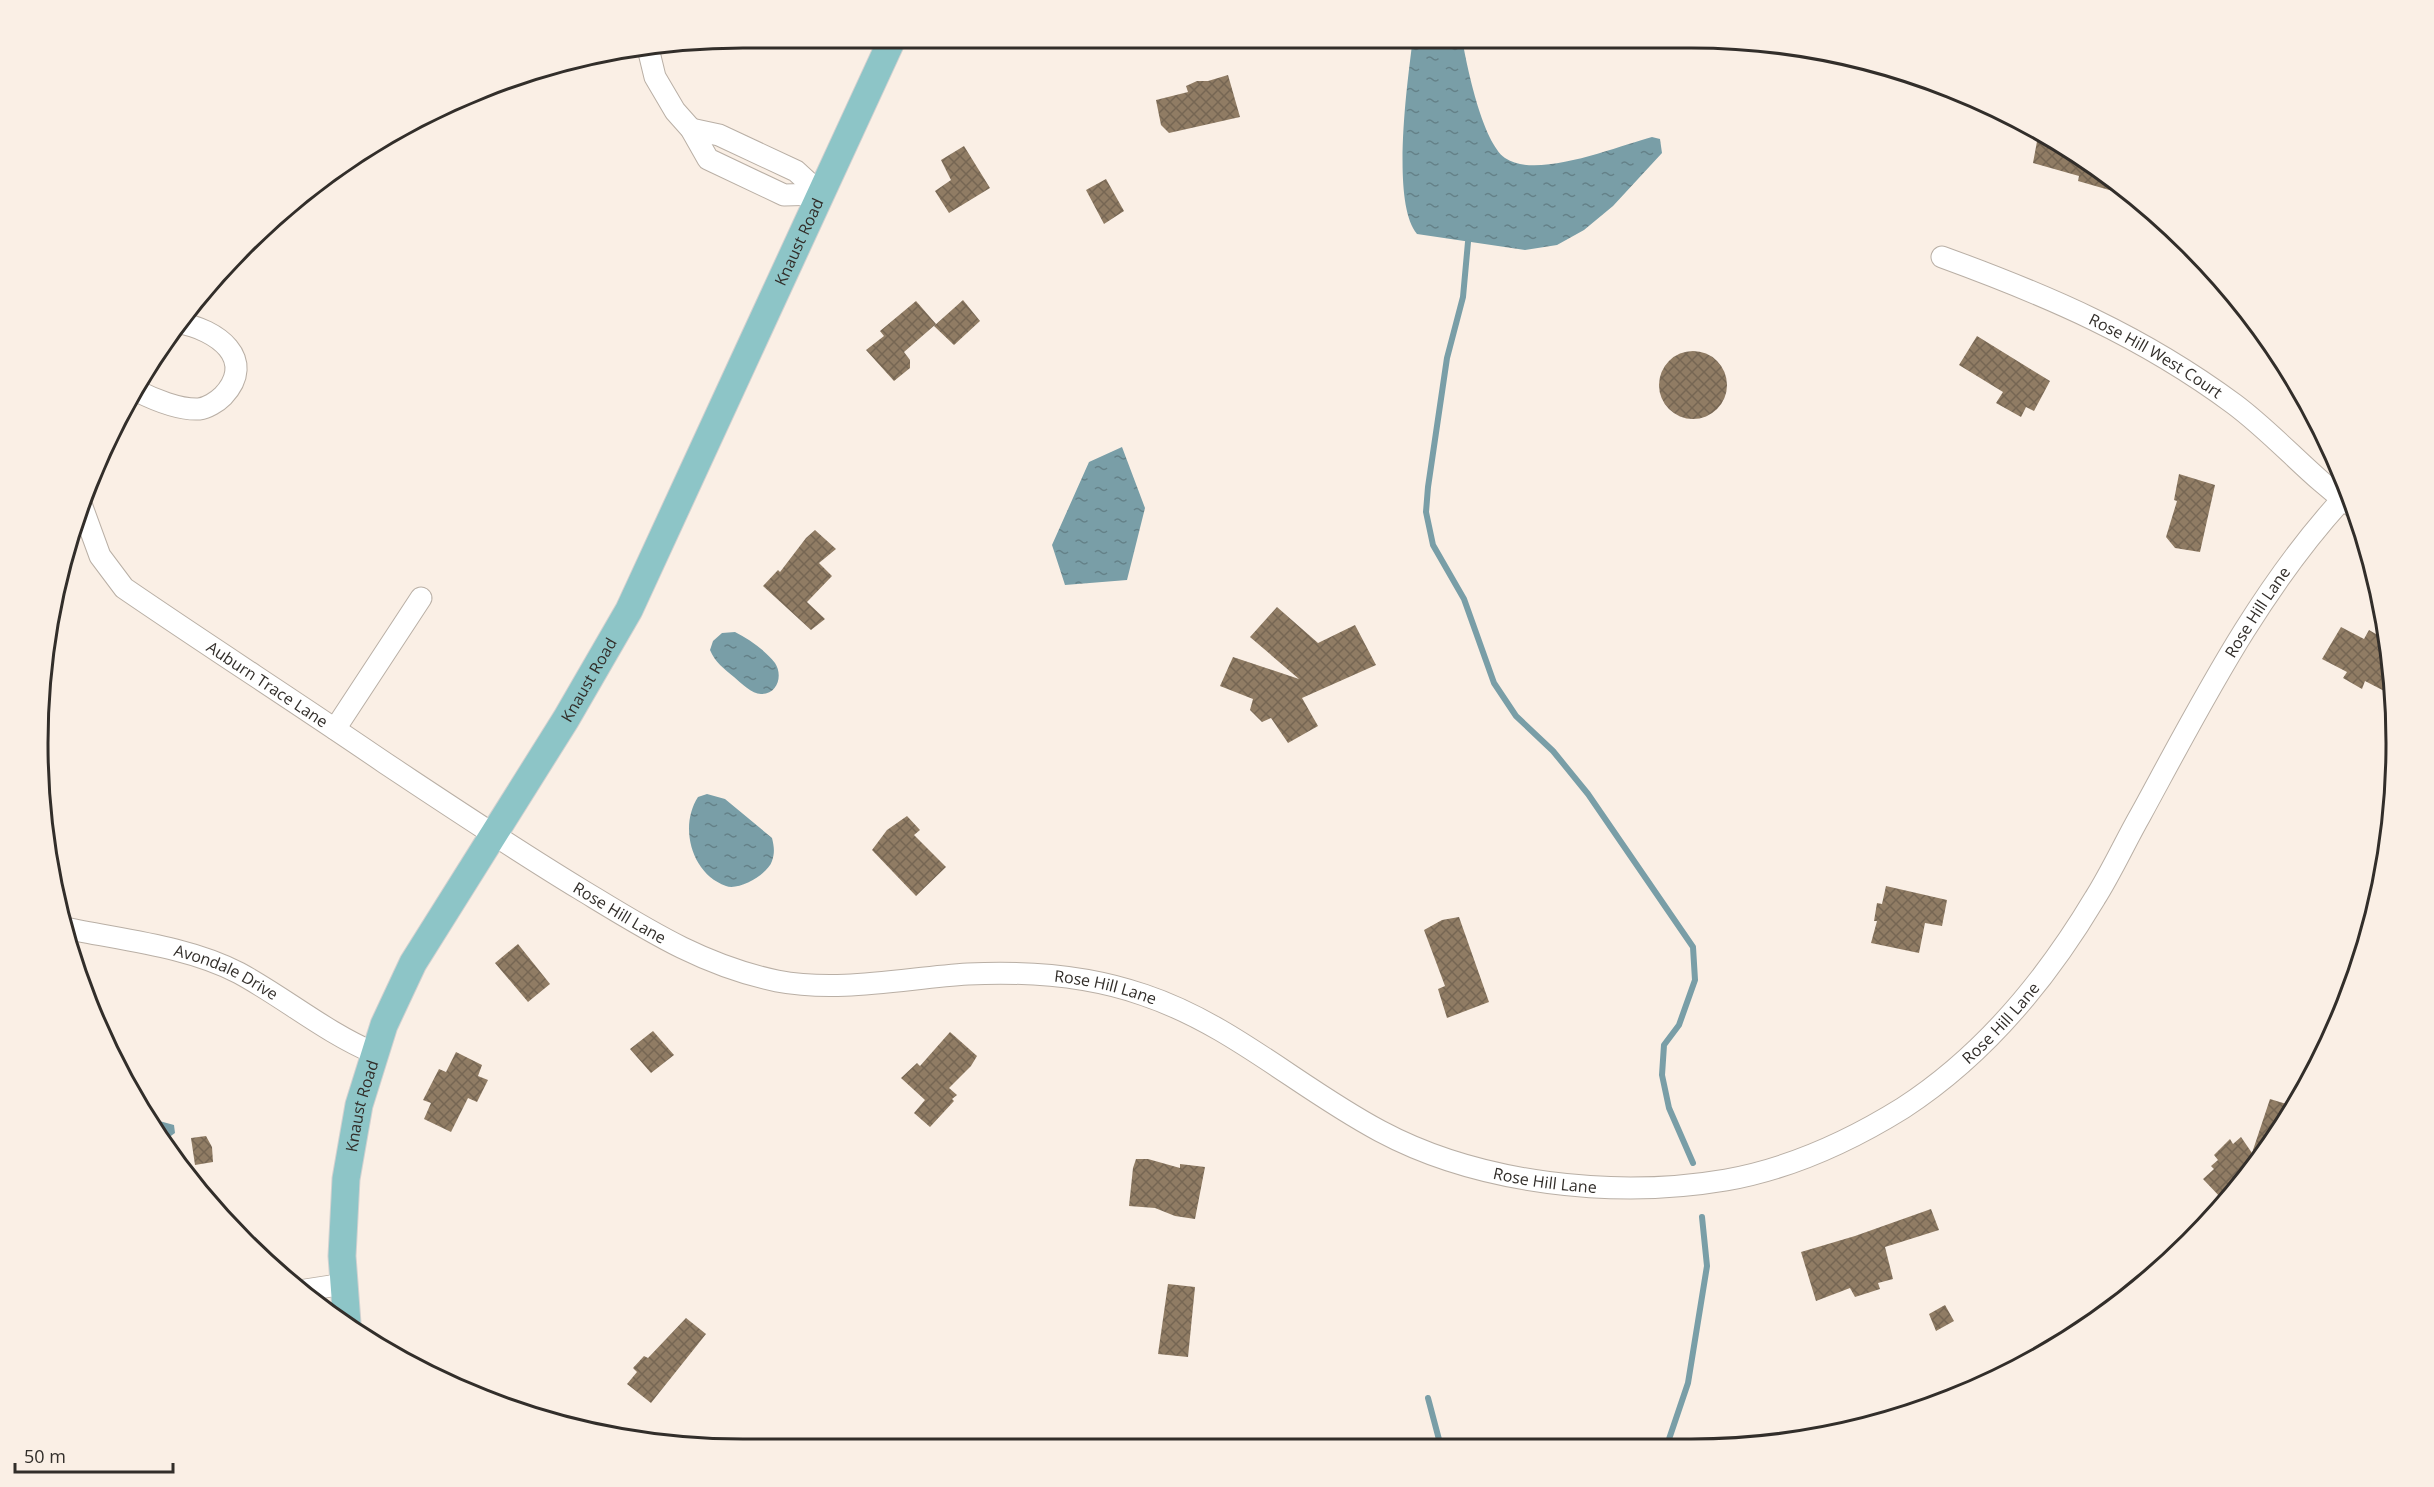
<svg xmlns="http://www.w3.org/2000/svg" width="2434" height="1487" font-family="'Open Sans',sans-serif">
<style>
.water{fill:url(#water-ripples)}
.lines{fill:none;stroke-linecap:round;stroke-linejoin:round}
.stream{stroke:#799ea7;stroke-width:6}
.building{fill:url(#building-cross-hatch)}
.minor-casing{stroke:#b9afa5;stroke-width:23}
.major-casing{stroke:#d2d1d0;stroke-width:29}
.minor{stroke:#fff;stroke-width:21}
.major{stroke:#8dc5c7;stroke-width:27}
.labels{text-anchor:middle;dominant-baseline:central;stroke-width:4.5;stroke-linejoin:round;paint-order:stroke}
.street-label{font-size:16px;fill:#322e2a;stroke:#faefe5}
.rim{fill:none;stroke:#322e2a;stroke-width:3}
</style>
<defs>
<pattern id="water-ripples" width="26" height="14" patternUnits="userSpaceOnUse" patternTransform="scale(1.5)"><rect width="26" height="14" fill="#799ea7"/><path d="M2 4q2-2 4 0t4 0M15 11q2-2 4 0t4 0" fill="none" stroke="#648188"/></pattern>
<pattern id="building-cross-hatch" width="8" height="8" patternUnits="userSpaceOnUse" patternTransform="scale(1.5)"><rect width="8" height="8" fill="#907c64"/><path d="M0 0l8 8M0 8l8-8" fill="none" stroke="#766653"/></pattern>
</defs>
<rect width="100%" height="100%" fill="#faefe5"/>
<path class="water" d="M1412 45 1463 44C1468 71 1483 142 1505 158 1536 180 1618 146 1652 137L1660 139 1662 153 1613 206 1584 230 1557 245 1525 250 1417 234C1391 203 1407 86 1412 45Z
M1122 447 1145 508 1127 580 1065 585 1052 545 1089 462Z
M735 632C749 639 765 650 775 663 783 675 778 694 761 694 752 694 741 683 734 677 724 669 715 662 710 650L713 641 722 633Z
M707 794 725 799 772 838C774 846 775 853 772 861 768 874 739 891 726 886 691 874 679 826 698 797Z
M152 1119 174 1125 175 1133 168 1138 157 1136 149 1121Z"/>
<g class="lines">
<path class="stream" d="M1468 242 1463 297 1447 358 1428 487 1426 512 1433 545 1464 599 1494 683 1516 716 1553 751 1588 794 1693 947 1695 980 1679 1025 1664 1045 1662 1075 1669 1108 1693 1163
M1428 1398 1441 1447
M1666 1448 1688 1383 1707 1266 1702 1217"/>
</g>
<path class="building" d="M1228 75 1240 117 1169 133 1161 125 1156 100 1188 92 1186 86 1197 81H1208Z
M2038 136 2120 183 2131 194 2130 196 2078 181 2079 176 2033 163Z
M964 146 990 188 949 213 935 191 951 180 941 160Z
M1106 179 1124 211 1104 224 1086 190Z
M963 300 980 321 954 345 934 326Z
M916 301 936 324 904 352 910 360V368L894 381 866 350 884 336 880 331Z
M1977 336 2050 381 2034 411 2026 407 2021 417 1996 403 2003 392 1959 365Z
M1659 385a34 34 0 1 1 68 0a34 34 0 1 1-68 0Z
M2179 474 2215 485 2200 552 2175 548 2166 537 2177 501 2174 500Z
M815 530 836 549 819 563 832 576 807 602 825 619 811 630 763 586 778 570 780 572 806 538Z
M1277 607 1318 643 1355 625 1376 665 1302 698 1318 726 1288 743 1271 718 1262 722 1250 710 1253 699 1220 686 1233 657 1299 679 1250 637Z
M2341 627 2364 639 2369 630 2388 641 2392 695 2365 681 2362 689 2343 678 2347 672 2322 659Z
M907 816 920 830 914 835 946 867 916 896 872 850 887 830Z
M1886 886 1947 900 1942 926 1925 923 1919 953 1871 943 1877 921H1874L1877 903 1882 904Z
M1459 917 1489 1002 1447 1018 1438 989 1445 986 1424 930 1442 920Z
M518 944 550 984 528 1002 495 963Z
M653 1031 674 1055 651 1073 630 1049Z
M950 1032 977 1056 971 1066 949 1088 957 1095 952 1099 954 1101 930 1127 914 1113 925 1100 901 1078 917 1063 920 1066Z
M456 1052 482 1065 478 1076 488 1080 477 1102 468 1098 451 1132 424 1119 431 1103 423 1100 439 1069 446 1072Z
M2270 1099 2293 1106 2251 1173 2222 1199 2203 1179 2214 1169 2211 1166 2218 1160 2214 1155 2230 1139 2233 1144 2241 1137 2252 1153Z
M206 1136 212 1147 213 1162 195 1165 191 1138Z
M1136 1159H1148L1180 1168V1164L1205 1167 1195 1219 1175 1216 1155 1208 1129 1206 1133 1168Z
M1931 1209 1939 1230 1885 1247 1893 1279 1878 1283 1880 1289 1855 1297 1850 1288 1816 1301 1801 1252 1855 1236Z
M1168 1284 1195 1287 1188 1357 1158 1354Z
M1945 1305 1954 1321 1936 1331 1929 1314Z
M686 1318 706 1334 651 1403 627 1384 637 1372 633 1368 644 1356 648 1358Z"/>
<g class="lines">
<g class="minor-casing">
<g id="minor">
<path d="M647 44 655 77 675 111 691 129 708 159 784 195 821 194"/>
<path d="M691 129 719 135 796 171 821 194"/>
<path id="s1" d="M1942 257C2049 296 2142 336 2234 404 2277 436 2311 478 2355 508"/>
<path d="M137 391C153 399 180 410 199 409 207 408 217 402 223 396 258 359 216 329 179 323"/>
<path id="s2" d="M81 504 100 556 124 588C210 647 299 704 385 763 450 806 514 849 580 889 646 929 701 965 777 981 840 993 905 978 968 974 1028 971 1087 975 1144 995 1231 1024 1299 1088 1380 1131 1479 1184 1615 1199 1726 1180 1788 1169 1850 1141 1903 1108 1983 1056 2046 980 2095 898 2112 871 2125 842 2141 814 2202 702 2260 587 2348 493"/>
<path d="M335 729 421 598"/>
<path id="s3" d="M65 928C122 940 187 946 239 973 285 998 325 1032 374 1053"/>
<path d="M299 1291 344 1284"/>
</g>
</g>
<g class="major-casing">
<g id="major">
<path id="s4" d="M347 1323 342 1256 346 1179 359 1105 384 1025 413 963 566 719 629 610 890 44"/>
</g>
</g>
<use href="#minor" class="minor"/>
<use href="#major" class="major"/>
</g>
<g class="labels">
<g class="street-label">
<text stroke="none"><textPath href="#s4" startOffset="1191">Knaust Road</textPath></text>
<text stroke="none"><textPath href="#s1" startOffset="236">Rose Hill West Court</textPath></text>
<text stroke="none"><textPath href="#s2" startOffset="2667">Rose Hill Lane</textPath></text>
<text stroke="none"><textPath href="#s4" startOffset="705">Knaust Road</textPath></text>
<text stroke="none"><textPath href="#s2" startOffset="268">Auburn Trace Lane</textPath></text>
<text stroke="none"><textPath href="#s2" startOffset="688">Rose Hill Lane</textPath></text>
<text stroke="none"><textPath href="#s3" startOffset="168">Avondale Drive</textPath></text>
<text stroke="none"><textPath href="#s2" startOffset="1191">Rose Hill Lane</textPath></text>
<text stroke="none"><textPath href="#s2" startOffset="2181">Rose Hill Lane</textPath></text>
<text stroke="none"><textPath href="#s4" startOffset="219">Knaust Road</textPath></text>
<text stroke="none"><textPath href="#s2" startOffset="1677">Rose Hill Lane</textPath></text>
</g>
</g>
<path d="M0 0H2434V1487H0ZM743 48H1691A695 695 0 0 1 2386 743V744A695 695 0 0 1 1691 1439H743A695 695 0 0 1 48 744V743A695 695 0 0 1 743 48Z" fill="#faefe5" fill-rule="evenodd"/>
<path class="rim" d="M743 48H1691A695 695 0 0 1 2386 743V744A695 695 0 0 1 1691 1439H743A695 695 0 0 1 48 744V743A695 695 0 0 1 743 48Z"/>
<path d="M15 1463v9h158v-9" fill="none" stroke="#322e2a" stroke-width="3"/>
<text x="24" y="1463" font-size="18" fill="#322e2a" stroke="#faefe5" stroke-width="4.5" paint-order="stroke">50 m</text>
</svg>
